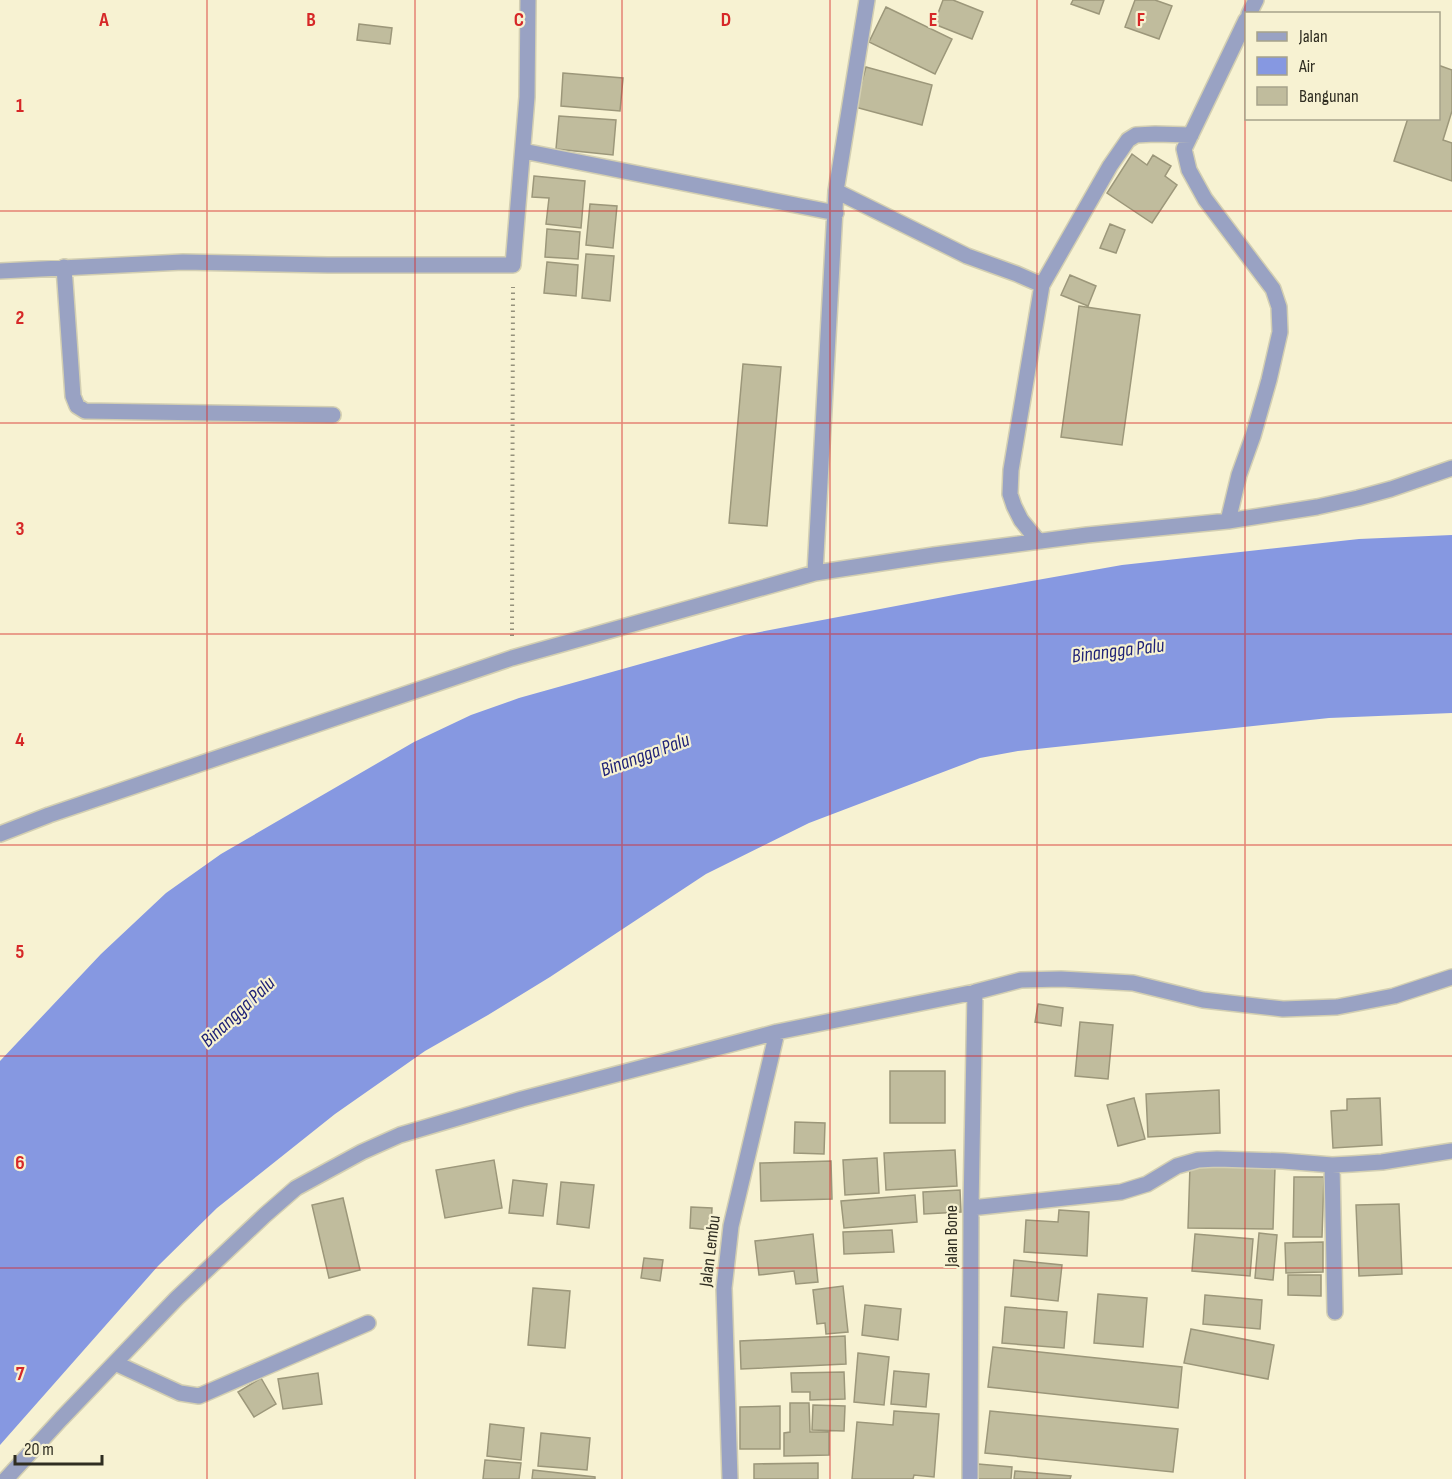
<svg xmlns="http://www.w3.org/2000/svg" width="1452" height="1479" font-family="'Sofia Sans Condensed',sans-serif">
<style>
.water{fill:#8698e1}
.building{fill:#c0bc9d;stroke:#9c977a;stroke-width:1.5}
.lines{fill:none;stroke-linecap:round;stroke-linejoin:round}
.minor-casing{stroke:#d3cfb2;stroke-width:18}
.path{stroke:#95917b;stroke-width:4;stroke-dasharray:1.5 4.5;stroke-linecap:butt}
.minor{stroke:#99a2c3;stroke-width:15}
.grid{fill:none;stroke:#d62828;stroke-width:1.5;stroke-opacity:0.55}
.labels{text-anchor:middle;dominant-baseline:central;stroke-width:4.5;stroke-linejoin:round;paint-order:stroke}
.street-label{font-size:18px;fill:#2f2d21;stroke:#f7f2d2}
.water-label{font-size:20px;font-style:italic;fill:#1f2277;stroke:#f7f2d2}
.grid-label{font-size:20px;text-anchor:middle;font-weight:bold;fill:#d62828;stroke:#f7f2d2;stroke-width:4.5;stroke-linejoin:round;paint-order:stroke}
</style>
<rect width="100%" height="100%" fill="#f7f2d2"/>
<path class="water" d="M1452 535V713L1329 718 1018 751 980 758 809 823 706 874 550 977 488 1015 425 1051 335 1114 217 1208 158 1266 0 1445V1061L101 954 166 893 221 854 414 742 471 715 519 698 744 635 959 594 1122 565 1359 539Z"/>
<path class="building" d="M943 0H953L983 12 972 39 934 24Z
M1073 0H1104L1099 14 1071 4Z
M1135 0H1155L1172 6 1159 39 1125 27Z
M886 7 952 39 935 74 869 42Z
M359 24 392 28 390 44 357 40Z
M1438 65 1452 70V111L1443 140 1452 143V181L1394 161 1408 118H1438Z
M866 67 932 85 922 125 855 107Z
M563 73 623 78 620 111 561 106Z
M559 116 616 120 613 155 556 149Z
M1132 154 1147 165 1153 155 1171 166 1165 176 1177 185 1152 223 1107 193Z
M534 176 585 181 581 228 546 224 549 198 532 197Z
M590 204 617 206 613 248 586 245Z
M1110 224 1125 230 1116 253 1100 248Z
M547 229 580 232 578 259 545 257Z
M586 254 614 256 610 301 582 298Z
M547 262 578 265 576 296 544 293Z
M1070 275 1096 286 1088 306 1061 295Z
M1079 306 1140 315 1122 445 1061 437Z
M743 364 781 367 767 526 729 523Z
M1038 1004 1063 1008 1061 1026 1035 1022Z
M1080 1022 1113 1025 1108 1079 1075 1076Z
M890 1071H945V1123H890Z
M1219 1090 1220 1133 1148 1137 1146 1094Z
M1134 1098 1145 1139 1118 1146 1107 1105Z
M1380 1098 1382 1145 1333 1148 1331 1111 1347 1110V1099Z
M795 1122 825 1123 824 1154 794 1153Z
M955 1150 957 1186 886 1190 884 1153Z
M877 1158 879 1193 845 1195 843 1160Z
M494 1160 502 1208 445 1218 436 1170Z
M831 1161 832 1199 761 1201 760 1163Z
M1190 1166 1275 1168 1273 1229 1188 1228Z
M1294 1177H1324L1322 1237H1293Z
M513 1180 547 1184 543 1216 509 1213Z
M561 1182 594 1185 589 1228 557 1224Z
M960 1190 961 1212 924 1214 923 1192Z
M915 1195 917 1222 844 1228 841 1201Z
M343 1198 360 1270 329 1278 312 1205Z
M1399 1204 1402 1274 1359 1276 1356 1205Z
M691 1207 712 1208 711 1230 690 1228Z
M1059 1210 1089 1212 1087 1256 1024 1252 1026 1220 1058 1222Z
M892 1230 894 1252 844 1254 843 1232Z
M1259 1233 1277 1235 1273 1280 1255 1278Z
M813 1234 818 1282 796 1284 794 1271 759 1275 755 1241Z
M1195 1234 1253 1239 1250 1276 1192 1271Z
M1323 1242V1272L1286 1273 1285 1243Z
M644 1258 663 1260 660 1281 641 1278Z
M1014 1260 1062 1265 1058 1301 1011 1296Z
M1288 1275H1321V1296L1288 1295Z
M843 1286 848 1332 826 1334 825 1323 817 1324 813 1290Z
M533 1288 570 1291 565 1348 528 1345Z
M1098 1294 1147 1298 1143 1347 1094 1343Z
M1205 1295 1262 1300 1260 1329 1203 1324Z
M865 1305 901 1309 898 1340 862 1335Z
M1005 1307 1067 1312 1064 1348 1002 1343Z
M1191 1329 1274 1345 1268 1379 1184 1363Z
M845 1336 846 1364 741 1369 740 1341Z
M993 1347 1182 1367 1178 1408 988 1387Z
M858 1353 889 1357 884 1405 854 1402Z
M894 1371 929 1374 926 1407 891 1404Z
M844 1372 845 1399 810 1400V1392H792L791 1373Z
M318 1373 322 1404 283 1409 278 1379Z
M261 1378 276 1404 254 1417 238 1392Z
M790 1403H809L810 1432H829V1455L784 1456V1433L790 1432Z
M813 1405 845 1406 844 1431 812 1430Z
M780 1406V1449H740V1407Z
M894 1411 939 1414 934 1477 914 1475 913 1479H852L857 1422 893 1425Z
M990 1411 1178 1429 1173 1472 985 1453Z
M490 1424 524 1428 521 1460 487 1456Z
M541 1433 590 1438 587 1470 538 1466Z
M485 1460 521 1463 519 1479H483Z
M818 1463V1479H754V1464Z
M978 1464 1012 1467 1011 1479H976Z
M533 1470 595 1477V1479H532Z
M1015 1471 1071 1476 1070 1479H1014Z"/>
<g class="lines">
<g class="minor-casing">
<path id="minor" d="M1249 14 1256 0
M523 151 836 213
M836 191 967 256 1017 274 1042 285 1110 166 1128 140 1136 135 1155 134 1191 135
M64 267 73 396 77 406 85 411 333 415
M0 271 183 262 328 265H513L527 97 528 0
M1228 521 1239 475 1253 436 1269 380 1280 332 1279 307 1273 289 1205 199 1189 170 1184 149 1246 20
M1038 541 1021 520 1014 506 1010 494 1011 470 1042 285
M815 573 836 191 867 0
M0 834 49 815 512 658 815 573 934 555 1087 535 1228 521 1317 507 1358 498 1391 489 1452 468
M1332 1165 1335 1312
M971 1208 1121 1192 1147 1184 1177 1166 1198 1160 1217 1159 1283 1161 1332 1165 1352 1164 1382 1162 1452 1151
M115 1363 180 1393 199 1396 368 1323
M6 1479 61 1419 177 1298 265 1215 296 1188 362 1152 400 1135 522 1099 777 1032 975 992 1021 980 1061 979 1133 983 1203 1000 1283 1009 1337 1007 1394 996 1452 977
M730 1479 724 1288 731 1226 777 1032
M970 1479 971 1208 975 992"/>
</g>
<path class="path" d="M512 636 513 287"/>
<use href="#minor" class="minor"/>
</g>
<path class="grid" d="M207 0V1479M415 0V1479M622 0V1479M830 0V1479M1037 0V1479M1245 0V1479M0 211H1452M0 423H1452M0 634H1452M0 845H1452M0 1056H1452M0 1268H1452"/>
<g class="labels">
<g class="street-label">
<text transform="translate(951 1236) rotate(-90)">Jalan Bone</text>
<text transform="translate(710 1251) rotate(-83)">Jalan Lembu</text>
</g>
<g class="water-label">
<text transform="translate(1118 651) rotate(-7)">Binangga Palu</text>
<text transform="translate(645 755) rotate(-20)">Binangga Palu</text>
<text transform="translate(238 1012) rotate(-43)">Binangga Palu</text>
</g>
</g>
<g class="grid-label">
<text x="104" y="26">A</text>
<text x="311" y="26">B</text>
<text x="519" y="26">C</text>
<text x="726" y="26">D</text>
<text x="933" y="26">E</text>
<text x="1141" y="26">F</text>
<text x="20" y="112">1</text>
<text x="20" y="324">2</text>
<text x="20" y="535">3</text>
<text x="20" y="746">4</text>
<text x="20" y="958">5</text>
<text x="20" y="1169">6</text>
<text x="20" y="1380">7</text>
</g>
<rect x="1245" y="12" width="195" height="108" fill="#f7f2d2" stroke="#a7a38b" stroke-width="1.5"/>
<rect x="1257" y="32" width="30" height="9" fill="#99a2c3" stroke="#a7a38b" stroke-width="1.5"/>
<text x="1299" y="42" font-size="18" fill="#2f2d21">Jalan</text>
<rect x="1257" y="57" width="30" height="18" fill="#8698e1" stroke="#a7a38b" stroke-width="1.5"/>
<text x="1299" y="72" font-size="18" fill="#2f2d21">Air</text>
<rect x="1257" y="87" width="30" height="18" fill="#c0bc9d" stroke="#a7a38b" stroke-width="1.5"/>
<text x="1299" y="102" font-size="18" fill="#2f2d21">Bangunan</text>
<path d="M15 1455v9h87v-9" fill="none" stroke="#2f2d21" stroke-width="3"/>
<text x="24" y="1455" font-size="18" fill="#2f2d21" stroke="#f7f2d2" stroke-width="4.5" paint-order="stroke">20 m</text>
</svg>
